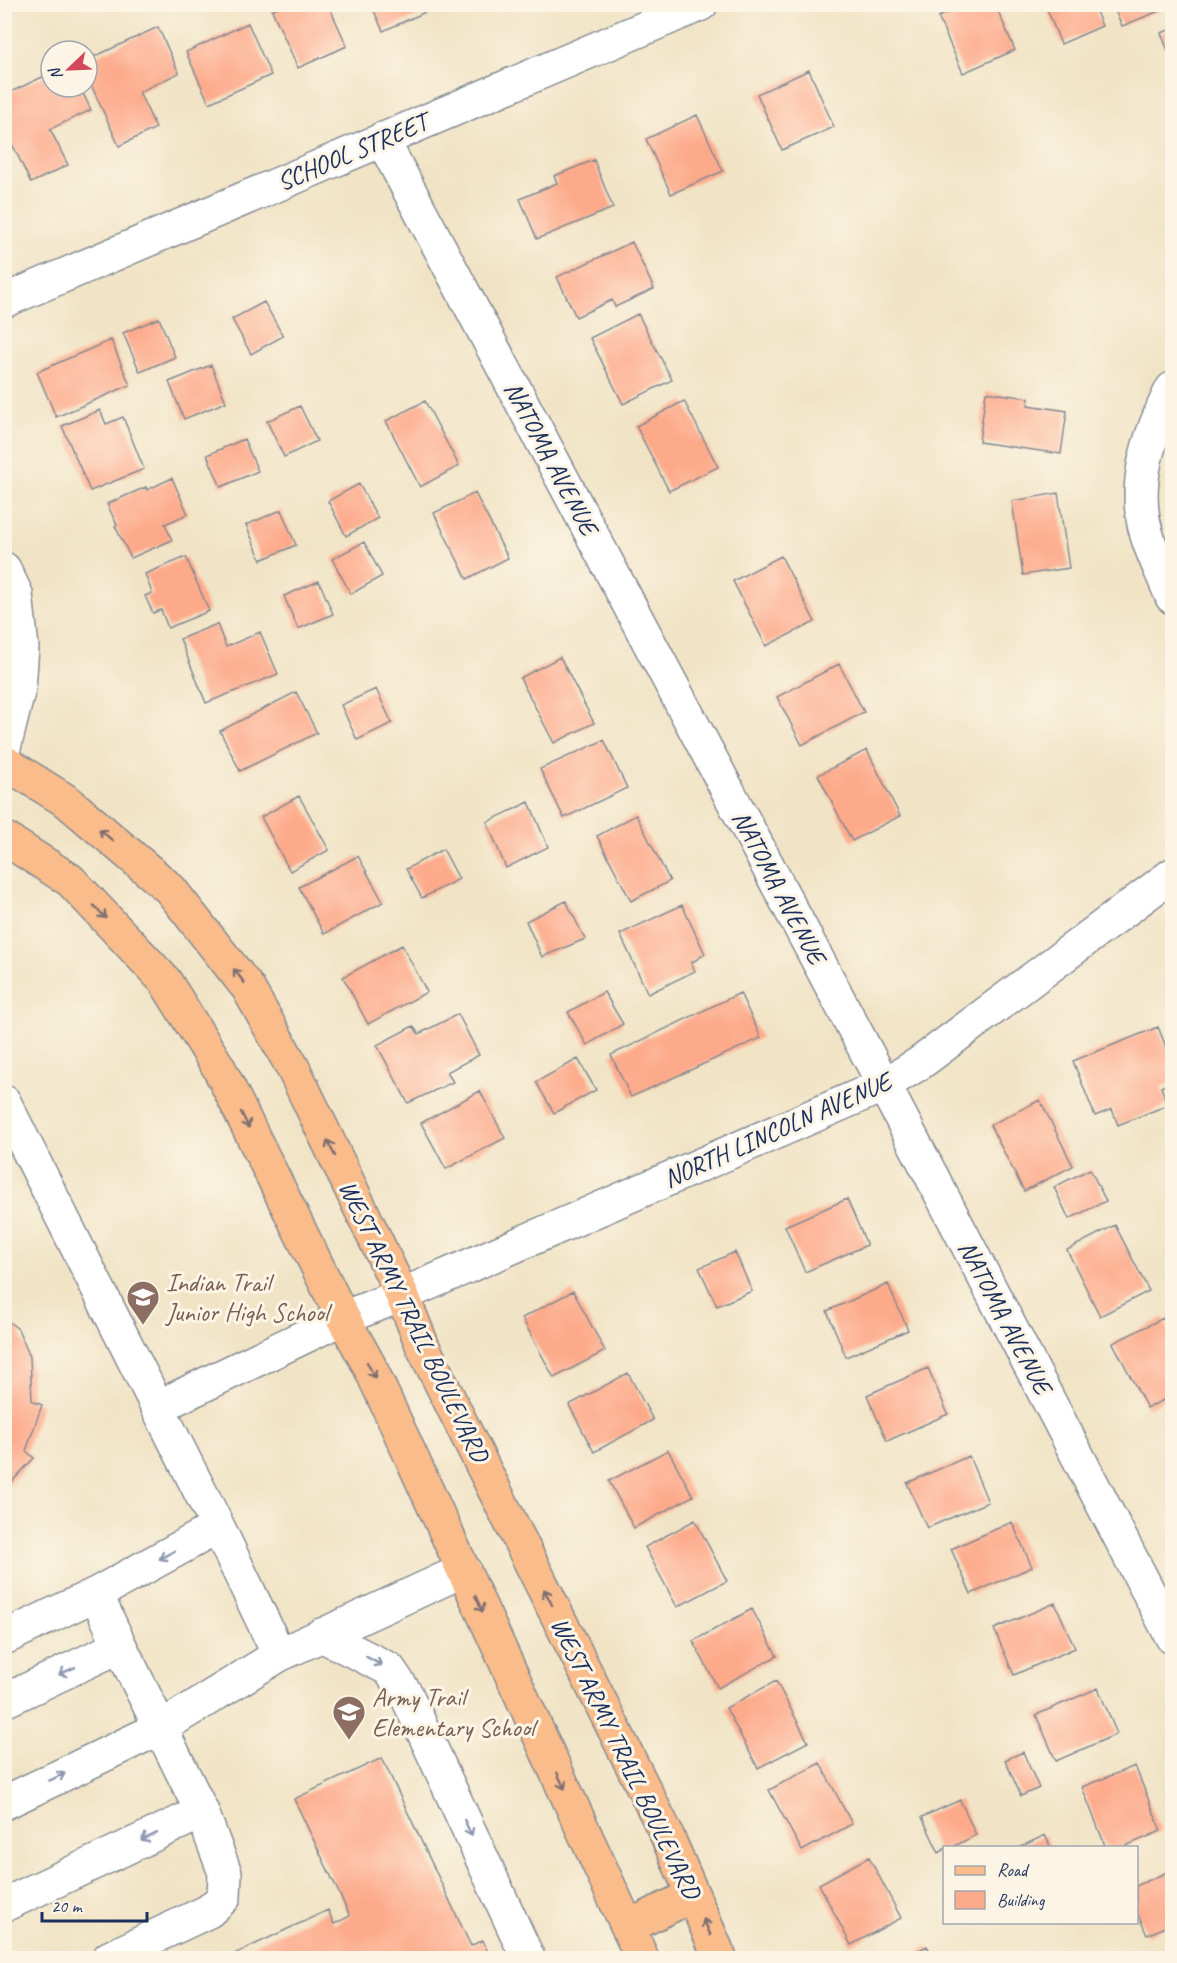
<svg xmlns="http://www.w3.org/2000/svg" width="1177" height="1963" font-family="Caveat,sans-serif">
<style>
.building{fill:#fdaa8b}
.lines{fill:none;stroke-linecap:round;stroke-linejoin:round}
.minor-casing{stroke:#868a92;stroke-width:36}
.major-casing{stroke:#868a92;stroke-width:36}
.minor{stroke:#fff;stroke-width:33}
.major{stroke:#f9bc8a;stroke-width:33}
.oneway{stroke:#7f6e72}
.oneway2{stroke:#8d97ae}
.labels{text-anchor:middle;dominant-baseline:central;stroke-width:6;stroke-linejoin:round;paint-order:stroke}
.street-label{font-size:26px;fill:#1b2f5e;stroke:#fcf5e5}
.education-label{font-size:26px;fill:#785e54;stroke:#fcf5e5;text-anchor:start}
</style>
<rect width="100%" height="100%" fill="#fcf5e5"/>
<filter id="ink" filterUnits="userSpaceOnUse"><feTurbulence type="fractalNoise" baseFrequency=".0167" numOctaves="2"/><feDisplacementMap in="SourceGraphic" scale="12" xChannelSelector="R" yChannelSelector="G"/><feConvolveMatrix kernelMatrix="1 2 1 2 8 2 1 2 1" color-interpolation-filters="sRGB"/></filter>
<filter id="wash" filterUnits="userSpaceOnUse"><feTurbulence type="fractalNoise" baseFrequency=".008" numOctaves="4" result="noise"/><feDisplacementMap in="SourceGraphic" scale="24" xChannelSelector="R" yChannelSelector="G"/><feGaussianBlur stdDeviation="1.35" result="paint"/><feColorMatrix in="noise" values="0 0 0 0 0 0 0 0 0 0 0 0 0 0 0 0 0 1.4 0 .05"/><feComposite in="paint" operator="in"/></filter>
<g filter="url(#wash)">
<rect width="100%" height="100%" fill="#f1e4c6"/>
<g id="blocks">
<path class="building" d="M283 4H328L347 46 298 68 272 10Z
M371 4H430L432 9 383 31Z
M966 4H995L1015 50 963 73 938 17Z
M1045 4H1093L1102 26 1061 44Z
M1112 4H1168L1169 7 1122 26Z
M248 23 271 75 209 103 186 52Z
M158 27 179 73 139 92 156 128 119 146 87 76V60Z
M1172 29V61L1161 33Z
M809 70 834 127 782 150 757 94Z
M51 73V87H80L91 110 50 129 68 165 31 183 4 127V95Z
M697 115 723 171 671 194 646 139Z
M594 160 613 208 537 239 520 199 557 183 554 176Z
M632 242 654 289 615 307 612 300 576 317 557 277Z
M264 302 283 336 251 354 232 319Z
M638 314 672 380 623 404 590 338Z
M159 318 175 357 140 372 123 333Z
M111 340 130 385 56 417 37 372Z
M211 365 226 402 184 419 169 382Z
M986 392 1029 398 1028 405 1067 411 1061 454 979 442Z
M425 401 459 466 420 487 386 421Z
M684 401 718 467 669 491 636 426Z
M300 406 317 441 284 457 267 421Z
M100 410 106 424 123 417 144 469 90 491 62 426Z
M244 439 258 471 221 487 207 455Z
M172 478 188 514 165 524 172 540 131 558 115 526 117 525 107 504 146 487 147 490Z
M359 484 378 518 346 536 328 501Z
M475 493 508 558 467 579 434 513Z
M1058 493 1069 568 1023 575 1012 501Z
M281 510 296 545 261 560 246 525Z
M364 542 382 576 351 594 332 559Z
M781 556 815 622 766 646 733 581Z
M186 557 209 611 168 628 161 610 153 613 145 596 152 593 145 574Z
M319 581 333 614 298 629 284 596Z
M217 624 226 647 260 632 278 674 206 703 180 639Z
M560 657 594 723 554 743 520 678Z
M839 664 864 712 802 745 777 697Z
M376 689 392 723 357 740 341 705Z
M296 692 317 733 240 771 220 731Z
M604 740 627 788 564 818 540 769Z
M867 750 900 816 852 841 818 775Z
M299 796 329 850 290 871 261 817Z
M529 802 548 847 506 868 487 822Z
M636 815 670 881 631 901 597 836Z
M443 849 459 879 422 898 406 869Z
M358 856 383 902 324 934 299 887Z
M566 901 585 939 542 957 526 921Z
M682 905 705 954 691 963 695 971 648 994 620 934Z
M402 945 427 992 368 1024 343 977Z
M604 992 623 1024 587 1045 568 1012Z
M740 993 761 1038 631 1097 611 1055Z
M458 1014 479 1055 447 1072 453 1082 408 1103 377 1045 413 1026 419 1034Z
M1158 1027 1172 1062V1082L1161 1087 1168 1105 1118 1125 1112 1109 1095 1116 1073 1061Z
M578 1059 596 1090 554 1113 536 1082Z
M480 1091 505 1138 446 1169 421 1123Z
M1040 1100 1073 1166 1024 1191 990 1125Z
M1090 1169 1106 1201 1069 1219 1054 1187Z
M847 1199 867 1245 805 1272 785 1226Z
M1115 1225 1149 1291 1100 1316 1067 1250Z
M735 1252 752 1291 717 1306 699 1268Z
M888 1284 908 1330 846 1357 827 1311Z
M573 1291 605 1351 554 1378 522 1318Z
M4 1318 18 1329 30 1357 32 1401 42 1405 26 1451 34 1458 4 1490Z
M1163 1318 1172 1337V1396L1147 1408 1113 1343Z
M928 1368 948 1414 887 1441 867 1395Z
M628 1373 653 1420 594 1452 569 1405Z
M668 1450 693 1496 634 1528 609 1481Z
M969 1456 988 1502 927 1528 907 1483Z
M695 1520 727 1581 677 1607 645 1547Z
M1012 1522 1032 1567 971 1594 951 1549Z
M1055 1603 1075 1648 1014 1675 994 1629Z
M752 1609 777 1656 718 1688 693 1641Z
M776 1681 808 1742 758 1768 726 1708Z
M1098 1688 1117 1734 1056 1761 1036 1715Z
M1023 1752 1039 1788 1021 1796 1005 1760Z
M382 1758 471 1946 482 1940 491 1958H226L328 1910 334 1924 350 1916 294 1799Z
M820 1763 852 1824 802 1851 769 1790Z
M1135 1766 1161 1831 1121 1848H1106L1082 1787Z
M960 1800 976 1835 951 1848H944V1850L939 1853 922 1817Z
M1045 1835 1051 1848H1018Z
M869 1857 901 1918 851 1945 819 1884Z
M1172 1870V1924L1147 1935 1136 1910V1886Z
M927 1946 934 1958H903Z"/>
</g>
</g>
<g filter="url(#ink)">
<use href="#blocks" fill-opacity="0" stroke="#868a92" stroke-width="1.5"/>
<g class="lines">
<g class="minor-casing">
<path id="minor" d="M382 139 884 1085 1172 1637
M4 301 701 4
M1172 389C1150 433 1132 483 1146 532 1152 554 1164 576 1172 597
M4 569 16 594 22 647 19 688 4 748
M4 1102 218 1527 279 1655
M158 1407 343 1318 402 1295 884 1085 920 1063 1172 875
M96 1594 120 1646 202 1812 225 1873 224 1897 209 1911 109 1958
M321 1635 389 1669 406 1694 528 1958
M4 1638 96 1594 218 1527
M4 1701 120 1646
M4 1803 160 1728 279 1655 464 1570
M4 1905 202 1812"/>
</g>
<g class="major-casing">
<path id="major" d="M4 762 68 802 170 889 248 988 293 1068 402 1295 423 1347 665 1831 720 1958
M4 838 70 880 165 981 219 1068 343 1318 369 1365 642 1958
M628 1927 693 1895"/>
</g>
<use href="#minor" class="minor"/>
<use href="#major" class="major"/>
</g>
<defs><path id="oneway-shaft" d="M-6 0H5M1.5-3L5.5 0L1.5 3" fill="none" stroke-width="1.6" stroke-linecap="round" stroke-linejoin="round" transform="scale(1.5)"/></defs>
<g class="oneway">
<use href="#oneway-shaft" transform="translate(106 835) rotate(-140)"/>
<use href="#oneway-shaft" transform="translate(100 912) rotate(46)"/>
<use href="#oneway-shaft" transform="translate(239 976) rotate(-128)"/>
<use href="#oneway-shaft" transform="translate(245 1120) rotate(64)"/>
<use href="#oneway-shaft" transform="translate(331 1148) rotate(-116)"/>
<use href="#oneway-shaft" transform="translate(371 1370) rotate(63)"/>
<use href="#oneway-shaft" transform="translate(548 1597) rotate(-117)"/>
<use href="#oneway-shaft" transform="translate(479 1604) rotate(65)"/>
<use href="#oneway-shaft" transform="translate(561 1781) rotate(65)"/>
<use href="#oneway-shaft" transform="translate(707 1927) rotate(-113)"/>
</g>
<g class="oneway2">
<use href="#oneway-shaft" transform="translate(167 1555) rotate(151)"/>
<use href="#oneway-shaft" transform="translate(374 1661) rotate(29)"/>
<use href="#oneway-shaft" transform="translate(67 1671) rotate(155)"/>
<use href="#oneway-shaft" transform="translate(57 1777) rotate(-26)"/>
<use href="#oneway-shaft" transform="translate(468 1828) rotate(65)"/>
<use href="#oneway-shaft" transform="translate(149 1837) rotate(155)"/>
</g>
</g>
<defs>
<g id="school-pin" transform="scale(1.725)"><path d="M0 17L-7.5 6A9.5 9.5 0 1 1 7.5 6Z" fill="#8d6e63" stroke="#fcf5e5"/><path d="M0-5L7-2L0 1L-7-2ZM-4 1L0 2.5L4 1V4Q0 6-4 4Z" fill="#fff"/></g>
</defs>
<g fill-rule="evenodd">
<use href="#school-pin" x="143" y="1297"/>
<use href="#school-pin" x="349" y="1712"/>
</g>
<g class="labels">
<g class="street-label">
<text transform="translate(352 152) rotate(-23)">SCHOOL STREET</text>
<text transform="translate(551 458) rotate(62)">NATOMA AVENUE</text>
<text transform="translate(779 887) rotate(62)">NATOMA AVENUE</text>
<text transform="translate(777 1130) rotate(-24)">NORTH LINCOLN AVENUE</text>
<text transform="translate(1005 1317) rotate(62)">NATOMA AVENUE</text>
<text transform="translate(414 1321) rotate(64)">WEST ARMY TRAIL BOULEVARD</text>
<text transform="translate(626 1758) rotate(64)">WEST ARMY TRAIL BOULEVARD</text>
</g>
<g class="education-label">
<text x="166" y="1282">Indian Trail<tspan x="166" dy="30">Junior High School</tspan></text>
<text x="372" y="1697">Army Trail<tspan x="372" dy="30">Elementary School</tspan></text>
</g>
</g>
<rect width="1177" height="1963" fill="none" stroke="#fcf5e5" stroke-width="24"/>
<rect x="943" y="1846" width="195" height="78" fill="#fcf5e5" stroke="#a2a6af" stroke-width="1.5"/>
<rect x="955" y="1866" width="30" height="9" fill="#f9bc8a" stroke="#a2a6af" stroke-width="1.5"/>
<text x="997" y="1876" font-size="18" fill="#1b2f5e">Road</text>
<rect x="955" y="1891" width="30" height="18" fill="#fdaa8b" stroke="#a2a6af" stroke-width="1.5"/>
<text x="997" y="1906" font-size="18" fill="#1b2f5e">Building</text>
<g transform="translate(69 69) rotate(247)"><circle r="28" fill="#fcf5e5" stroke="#a2a6af" stroke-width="1.5"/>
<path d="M0-4.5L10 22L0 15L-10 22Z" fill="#d1495b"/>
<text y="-9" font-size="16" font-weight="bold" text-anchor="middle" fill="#1b2f5e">N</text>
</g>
<path d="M42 1912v9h105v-9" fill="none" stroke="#1b2f5e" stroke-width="3"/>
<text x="51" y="1912" font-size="18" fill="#1b2f5e" stroke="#fcf5e5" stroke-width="4.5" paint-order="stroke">20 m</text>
</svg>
